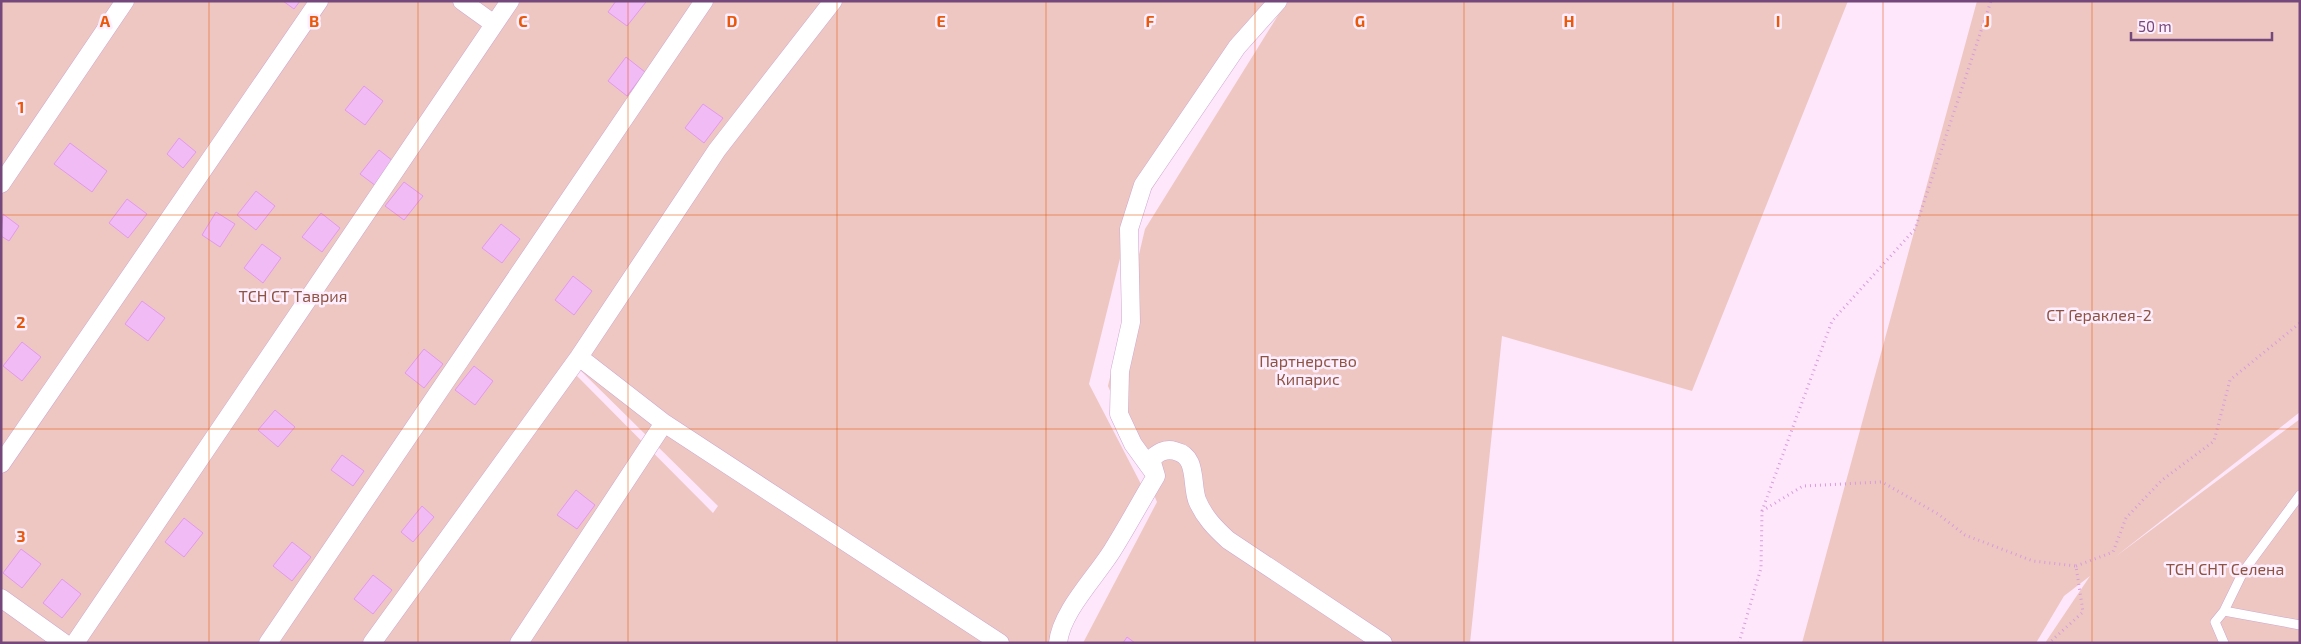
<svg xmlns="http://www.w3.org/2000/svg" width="2301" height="644" font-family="'Exo 2',sans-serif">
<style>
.green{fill:#eec7c2;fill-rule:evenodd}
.building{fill:#f1bbf6;stroke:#e299ea}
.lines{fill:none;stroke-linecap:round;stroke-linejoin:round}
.service-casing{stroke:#cda8cf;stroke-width:10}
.minor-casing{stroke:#cda8cf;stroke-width:19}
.path{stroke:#d69ddc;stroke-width:3;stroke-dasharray:1 4;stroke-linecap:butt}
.service{stroke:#fff;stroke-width:9}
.minor{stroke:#fff;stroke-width:18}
.grid{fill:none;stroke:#e8590c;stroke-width:1;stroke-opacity:0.55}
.labels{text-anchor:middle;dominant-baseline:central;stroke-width:5;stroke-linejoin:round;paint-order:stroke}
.park-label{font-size:16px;fill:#8d5443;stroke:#ffeefd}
.grid-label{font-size:16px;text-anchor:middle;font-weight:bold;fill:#e8590c;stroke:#ffeefd;stroke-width:5;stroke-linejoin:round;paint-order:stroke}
</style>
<rect width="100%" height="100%" fill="#fee6fb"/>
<path class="green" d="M1 1H1273L1128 226 1089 384 1143 488 1062 643H1ZM578 368 718 506 713 513 574 373Z
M1287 1H1848L1692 391 1502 336 1470 643H1083L1157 502 1108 386 1145 229Z
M1977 1H2300V412L2115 557 2300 419V643H2045L2090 576 2064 596 2036 643H1802Z"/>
<path class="building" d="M283 1H300L294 9Z
M616 1H644L646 2 627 26 608 12Z
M626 57 645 72 627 96 608 81Z
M364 86 383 101 365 125 345 110Z
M703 104 723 118 704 143 685 128Z
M179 138 196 152 183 168 167 154Z
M70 143 107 171 92 192 54 164Z
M379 150 398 165 380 189 360 174Z
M404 182 423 196 404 220 385 206Z
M256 191 275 206 256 230 237 215Z
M127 199 147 214 128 238 109 223Z
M216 212 235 224 220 247 202 235Z
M321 213 340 228 322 252 302 237Z
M3 214 19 226 9 241 1 236Z
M501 224 520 239 502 263 482 248Z
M262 244 281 258 263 283 244 268Z
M573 276 592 291 574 315 555 300Z
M142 301 165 318 148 341 125 324Z
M22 342 41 357 22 381 3 366Z
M424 349 443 364 424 388 405 373Z
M474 366 493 381 475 405 455 390Z
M275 410 295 427 278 447 258 430Z
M342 455 364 471 353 486 331 470Z
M576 490 595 505 577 529 557 515Z
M422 506 434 517 413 542 401 532Z
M184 518 203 533 184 557 165 542Z
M292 542 311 557 292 581 273 566Z
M21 549 41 564 22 588 3 573Z
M373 575 392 590 373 614 354 599Z
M62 579 81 594 62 618 43 603Z
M1127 637 1135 643H1123Z"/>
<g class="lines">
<g class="service-casing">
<path id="service" d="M2224 611 2300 625
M2224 643 2215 622 2224 611 2243 572 2300 495"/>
</g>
<g class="minor-casing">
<path id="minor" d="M462 1 494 24
M1 184 125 1
M579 357 664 423 1000 643
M1 464 319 1
M1154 473 1133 444 1119 414 1120 371 1131 322 1129 229 1143 185 1237 47 1278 1
M1 598 64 643
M75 643 510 1
M268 643 704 1
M372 643 579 357 717 150 833 1
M519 643 664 423
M1058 643C1061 612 1095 578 1112 551 1127 527 1141 501 1156 476L1151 459C1158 453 1165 448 1175 451 1198 456 1191 483 1197 500 1204 517 1215 528 1228 540L1383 643"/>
</g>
<path class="path" d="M1762 511 1803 486 1882 482 1938 514 1965 535 2033 561 2076 566 2083 612 2049 643
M2076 566 2113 552 2126 518 2162 480 2214 441 2230 380 2300 323
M1739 643 1761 568 1762 511 1832 321 1915 229 1991 1"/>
<use href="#service" class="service"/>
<use href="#minor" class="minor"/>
</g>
<path class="grid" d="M209 1V643M418 1V643M628 1V643M837 1V643M1046 1V643M1255 1V643M1464 1V643M1673 1V643M1883 1V643M2092 1V643M1 215H2300M1 429H2300"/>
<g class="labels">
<g class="park-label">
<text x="293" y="295">ТСН СТ Таврия</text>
<text x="2099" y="314">СТ Гераклея-2</text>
<text x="1308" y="360">Партнерство<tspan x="1308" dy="18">Кипарис</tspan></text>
<text x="2225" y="568">ТСН СНТ Селена</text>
</g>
</g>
<g class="grid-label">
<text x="105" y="27">A</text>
<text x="314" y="27">B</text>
<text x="523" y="27">C</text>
<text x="732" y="27">D</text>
<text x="941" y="27">E</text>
<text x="1150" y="27">F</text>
<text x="1360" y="27">G</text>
<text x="1569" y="27">H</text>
<text x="1778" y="27">I</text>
<text x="1987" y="27">J</text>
<text x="21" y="113">1</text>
<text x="21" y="328">2</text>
<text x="21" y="542">3</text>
</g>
<rect width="2301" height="644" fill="none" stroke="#74487a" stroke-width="5"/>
<path d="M2131 32v8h141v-8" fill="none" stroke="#74487a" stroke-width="2.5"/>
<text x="2138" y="32" font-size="15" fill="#74487a" stroke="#ffeefd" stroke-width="4" paint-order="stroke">50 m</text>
</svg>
